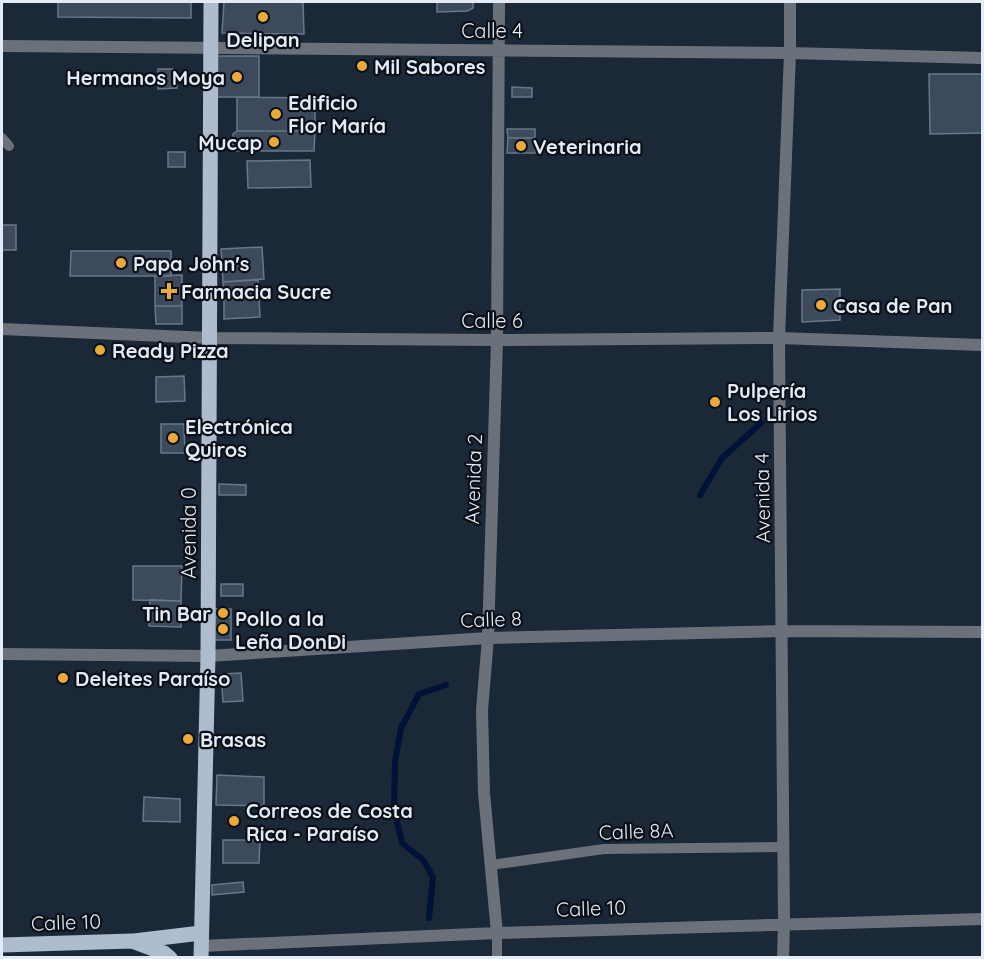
<svg xmlns="http://www.w3.org/2000/svg" width="984" height="959" font-family="Quicksand,sans-serif">
<style>
.lines{fill:none;stroke-linecap:round;stroke-linejoin:round}
.stream{stroke:#001235;stroke-width:6}
.building{fill:#3c4a5c;stroke:#68778a;stroke-width:1.5}
.service{stroke:#6b717a;stroke-width:10}
.minor{stroke:#6b717a;stroke-width:12}
.primary{stroke:#afbcce;stroke-width:15}
.poi-dot{fill:#eca93b;stroke:#0b1017;stroke-width:2}
.labels{text-anchor:middle;dominant-baseline:central;stroke-width:4.5;stroke-linejoin:round;paint-order:stroke}
.street-label{font-size:20px;fill:#e2ebf6;stroke:#0b1017}
.poi-label{font-size:20px;font-weight:bold;fill:#e2ebf6;stroke:#0b1017;text-anchor:start}
</style>
<rect width="100%" height="100%" fill="#1b2838"/>
<g class="lines">
<path class="stream" d="M700 495 722 458 761 423
M429 918 433 877 423 860 402 843 394 809 395 762 401 728 419 694 446 685"/>
</g>
<path class="building" d="M58 2H191V18L58 17Z
M224 2H303L304 34 222 33Z
M437 2H473V8L467 11 437 12Z
M216 56H259V97H216Z
M158 69H173L177 72V88L158 89Z
M929 74H982V133L930 134Z
M512 87 532 88V97H512Z
M237 97 315 98V131H237Z
M507 129H535V138H508Z
M237 131H315L314 151H233V134Z
M508 138H535V153H507Z
M168 152H185V167H168Z
M310 160 311 187 248 188 247 161Z
M2 225H16V250H2Z
M262 247 264 279 223 282 221 249Z
M71 251H171V276H70Z
M182 275V306H155V276Z
M258 280 259 298 224 300 223 282Z
M840 289V320L802 322V290Z
M259 298 260 317 224 319V300Z
M155 306H182V324H156Z
M184 376 185 401 156 402V377Z
M161 424H184L185 453H161Z
M219 484 246 485V495H219Z
M133 566H182L181 601 133 600Z
M221 584H243V596H221Z
M150 600 181 601V627L149 626Z
M214 609H231V617H214Z
M214 617H231V640H214Z
M241 673 243 701 223 702 221 674Z
M217 775 264 777V806L216 805Z
M144 797 180 799V822L143 821Z
M223 840H260L259 863H223Z
M243 882 244 892 212 895V885Z"/>
<g class="lines">
<path class="service" d="M2 138 9 146
M491 865 604 849 783 847
M497 933V958"/>
<path class="minor" d="M2 46 790 53 982 58
M2 329 210 338 497 340 779 338 982 345
M2 654 208 656 488 638 783 631 982 632
M497 933 484 793 482 710 488 638 497 340 499 2
M201 946 497 933 982 919
M783 958 784 923 779 338 790 53V2"/>
<path class="primary" d="M134 941 201 933
M2 945 132 941 164 953 170 958
M201 958 208 656 211 2"/>
</g>
<g class="poi-dot">
<circle cx="263" cy="17" r="6"/>
<circle cx="362" cy="66" r="6"/>
<circle cx="237" cy="77" r="6"/>
<circle cx="276" cy="114" r="6"/>
<circle cx="274" cy="142" r="6"/>
<circle cx="521" cy="146" r="6"/>
<circle cx="121" cy="263" r="6"/>
<path d="M166 282h6v6h6v6h-6v6h-6v-6h-6v-6h6z"/>
<circle cx="821" cy="305" r="6"/>
<circle cx="100" cy="350" r="6"/>
<circle cx="715" cy="402" r="6"/>
<circle cx="173" cy="438" r="6"/>
<circle cx="223" cy="613" r="6"/>
<circle cx="223" cy="629" r="6"/>
<circle cx="63" cy="678" r="6"/>
<circle cx="188" cy="739" r="6"/>
<circle cx="234" cy="821" r="6"/>
</g>
<g class="labels">
<g class="street-label">
<text x="492" y="30">Calle 4</text>
<text x="492" y="320">Calle 6</text>
<text transform="translate(473 479) rotate(-88)">Avenida 2</text>
<text transform="translate(762 498) rotate(-91)">Avenida 4</text>
<text transform="translate(188 533) rotate(-90)">Avenida 0</text>
<text transform="translate(491 619) rotate(-2)">Calle 8</text>
<text transform="translate(636 831) rotate(-2)">Calle 8A</text>
<text transform="translate(591 908) rotate(-2)">Calle 10</text>
<text transform="translate(66 922) rotate(-2)">Calle 10</text>
</g>
<g class="poi-label">
<text x="263" y="39" text-anchor="middle">Delipan</text>
<text x="374" y="66">Mil Sabores</text>
<text x="225" y="77" text-anchor="end">Hermanos Moya</text>
<text x="288" y="102">Edificio<tspan x="288" dy="23">Flor María</tspan></text>
<text x="262" y="142" text-anchor="end">Mucap</text>
<text x="533" y="146">Veterinaria</text>
<text x="133" y="263">Papa John's</text>
<text x="181" y="291">Farmacia Sucre</text>
<text x="833" y="305">Casa de Pan</text>
<text x="112" y="350">Ready Pizza</text>
<text x="727" y="390">Pulpería<tspan x="727" dy="23">Los Lirios</tspan></text>
<text x="185" y="426">Electrónica<tspan x="185" dy="23">Quiros</tspan></text>
<text x="211" y="613" text-anchor="end">Tin Bar</text>
<text x="235" y="618">Pollo a la<tspan x="235" dy="23">Leña DonDi</tspan></text>
<text x="75" y="678">Deleites Paraíso</text>
<text x="200" y="739">Brasas</text>
<text x="246" y="810">Correos de Costa<tspan x="246" dy="23">Rica - Paraíso</tspan></text>
</g>
</g>
<rect width="984" height="959" fill="none" stroke="#e2ebf6" stroke-width="6"/>
</svg>
